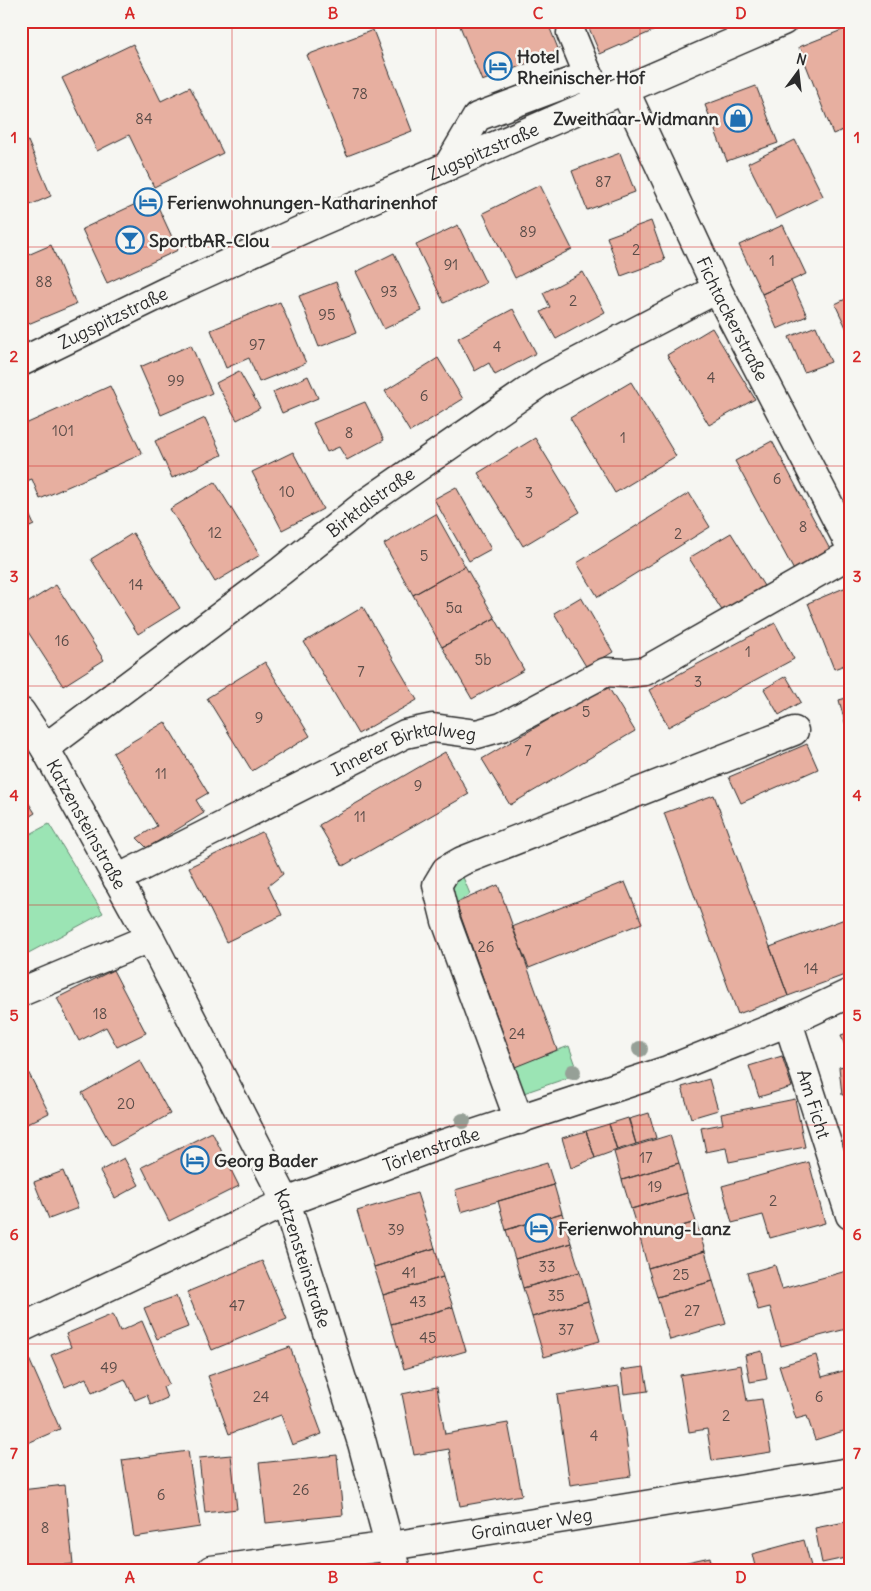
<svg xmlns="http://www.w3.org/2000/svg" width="871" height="1591" font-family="Delius,sans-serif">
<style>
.green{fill:#9be4b4;stroke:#638870}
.building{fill:#e7afa0;stroke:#2b2b2b}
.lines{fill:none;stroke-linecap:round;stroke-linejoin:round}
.minor-casing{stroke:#2b2b2b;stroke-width:31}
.major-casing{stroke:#2b2b2b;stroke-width:31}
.minor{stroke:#f6f6f2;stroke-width:28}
.major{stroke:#f6f6f2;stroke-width:28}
.tree{fill:#96a097}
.grid{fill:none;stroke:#d62828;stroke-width:1;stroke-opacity:0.55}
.labels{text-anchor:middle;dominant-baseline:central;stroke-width:5;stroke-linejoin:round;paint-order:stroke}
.number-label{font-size:15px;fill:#5a4c48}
.poi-label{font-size:18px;font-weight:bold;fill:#2b2b2b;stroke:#f6f6f2;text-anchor:start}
.street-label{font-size:18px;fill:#2b2b2b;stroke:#f6f6f2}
.neatline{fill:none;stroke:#d62828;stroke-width:2}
.grid-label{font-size:16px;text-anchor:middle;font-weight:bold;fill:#d62828}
</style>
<rect width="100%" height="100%" fill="#f6f6f2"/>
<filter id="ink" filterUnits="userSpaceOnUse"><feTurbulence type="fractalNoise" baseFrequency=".02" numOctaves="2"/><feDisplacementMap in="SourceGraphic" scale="10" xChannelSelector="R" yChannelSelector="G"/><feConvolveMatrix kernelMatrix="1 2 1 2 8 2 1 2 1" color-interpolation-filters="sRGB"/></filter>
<g filter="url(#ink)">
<path class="green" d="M49 824 103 913 21 957V839Z
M460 870 470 894 456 903 515 1066 569 1046 579 1074 515 1096 448 885Z"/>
<path class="building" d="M458 21H547L559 51 482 81Z
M586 21H651L655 30 600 54Z
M847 28 850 34V127L833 134 799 47Z
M373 30 412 131 347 156 307 55Z
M133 44 161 101 190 87 223 153 154 187 129 135 97 151 62 78Z
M756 86 778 143 727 161 705 105Z
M795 140 823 196 776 219 748 163Z
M28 141 51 196 21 209V144Z
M620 153 635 192 587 210 572 171Z
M540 185 572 249 515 278 483 213Z
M153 196 178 250 107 283 82 229Z
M651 221 665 260 621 276 607 237Z
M458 225 486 283 444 303 416 245Z
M783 225 806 274 762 294 739 245Z
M51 245 76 304 21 327V258Z
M394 253 422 311 384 329 356 272Z
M583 272 605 312 556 339 541 312 550 307 543 293Z
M791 281 807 316 777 329 762 294Z
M336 282 356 333 319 347 299 296Z
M850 297V336L835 304Z
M280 302 306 363 259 382 249 358 226 368 211 330Z
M513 309 536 353 495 375 489 363 475 371 458 338Z
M816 326 831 362 804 372 789 337Z
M712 328 755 399 709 425 667 355Z
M191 345 212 393 161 415 140 367Z
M438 358 463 399 410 432 385 391Z
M239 371 260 408 237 420 216 383Z
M308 376 318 398 282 413 273 392Z
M631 382 676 456 615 493 570 418Z
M110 386 142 454 40 499 32 479 21 483V426Z
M365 402 384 440 347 460 339 447 327 452 313 423Z
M205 418 222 455 172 478 155 441Z
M535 438 580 512 523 546 478 473Z
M772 441 834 557 797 576 735 461Z
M293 452 323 509 282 530 252 472Z
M215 482 260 555 215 582 170 509Z
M456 487 491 549 469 561 434 499Z
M689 493 710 527 598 597 577 563Z
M21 496 34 525 21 531Z
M436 514 465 566 413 595 384 544Z
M133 533 180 608 138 634 91 559Z
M731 533 764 586 723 612 689 558Z
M465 566 495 618 442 647 413 595Z
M56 585 104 660 63 686 21 621V607Z
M849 586 850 663 834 669 808 603Z
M581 597 613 652 587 668 554 613Z
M363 607 417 700 358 734 304 642Z
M495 618 524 670 472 699 442 647Z
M775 623 794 659 668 727 649 690Z
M265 662 310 736 252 771 207 698Z
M786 676 801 702 779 715 764 689Z
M607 685 635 731 510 805 482 759Z
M850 697V741L839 700Z
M165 722 208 793 196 800 204 813 147 848 137 838 157 826 113 753Z
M807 744 818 769 741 803 729 777Z
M445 752 469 794 343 866 319 825Z
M21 791 35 813 21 822Z
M714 795 788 996 738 1014 664 813Z
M262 832 283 874 268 886 282 915 226 942 189 867Z
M625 882 642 923 529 968 512 927Z
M498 885 557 1050 515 1067 456 903Z
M850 917V973L788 996 770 947Z
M113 970 146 1033 117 1047 106 1027 79 1041 57 998Z
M850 1032V1060L841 1035Z
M782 1056 792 1087 759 1097 749 1066Z
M21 1058 49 1113 21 1127Z
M140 1060 170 1114 112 1146 82 1093Z
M850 1065V1094L842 1095 839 1067Z
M709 1079 718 1110 691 1118 682 1087Z
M795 1099 805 1147 729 1162 726 1148 706 1152 701 1128 723 1124 721 1114Z
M649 1113 656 1138 636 1144 629 1119Z
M628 1118 636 1144 617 1150 609 1124Z
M609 1124 617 1150 595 1158 586 1131Z
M586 1131 595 1158 571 1168 562 1138Z
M212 1132 239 1186 169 1221 142 1167Z
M670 1135 679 1163 622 1180 614 1152Z
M124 1158 139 1185 115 1198 100 1171Z
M809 1162 825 1223 770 1238 763 1215 732 1223 722 1186Z
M547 1163 554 1185 461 1212 455 1190Z
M679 1163 687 1193 631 1209 622 1180Z
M63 1171 78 1208 49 1219 34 1182Z
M554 1185 562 1213 506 1230 498 1201Z
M417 1193 435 1248 374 1267 357 1211Z
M687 1193 696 1222 640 1238 631 1209Z
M562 1213 571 1243 515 1259 506 1230Z
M696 1222 705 1251 648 1268 640 1238Z
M571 1243 580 1272 523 1288 515 1259Z
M435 1248 443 1277 383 1295 374 1267Z
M705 1251 713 1281 657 1297 648 1268Z
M262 1261 287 1319 212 1350 187 1292Z
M775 1265 782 1289 850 1270V1328L781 1346 770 1307 758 1310 747 1273Z
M580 1272 588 1301 532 1317 523 1288Z
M443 1277 453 1307 391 1324 383 1295Z
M713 1281 726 1324 670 1340 657 1297Z
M176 1296 188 1327 157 1339 144 1308Z
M588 1301 600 1341 544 1357 532 1317Z
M453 1307 466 1351 404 1369 391 1324Z
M113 1314 120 1331 142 1321 169 1384 163 1387 167 1398 151 1405 147 1395 135 1400 125 1379 92 1393 86 1378 65 1387 51 1355 71 1347 66 1334Z
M290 1347 322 1434 292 1445 281 1415 229 1434 208 1376Z
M762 1351 767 1379 750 1382 745 1355Z
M26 1352 60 1429 21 1446V1354Z
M816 1355 822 1377 850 1369V1429L815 1440 807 1416 796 1419 779 1366Z
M741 1365 747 1401 762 1399 771 1452 712 1461 707 1429 689 1432 680 1375Z
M644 1367 648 1391 624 1394 621 1370Z
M619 1386 631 1476 570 1485 557 1395Z
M437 1387 445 1434 508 1423 522 1495 460 1506 449 1449 414 1455 402 1394Z
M188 1451 200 1527 134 1537 122 1460Z
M231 1455 237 1509 205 1513 199 1458Z
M337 1455 343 1515 266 1523 259 1463Z
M65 1485 73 1564 21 1569V1490Z
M845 1522 850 1557 822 1563 815 1528Z
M804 1540 812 1570H756L752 1554Z
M710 1557 712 1570H660V1568Z"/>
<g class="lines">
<g class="minor-casing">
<g id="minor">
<path d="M571 33 595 91"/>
<path id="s1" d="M624 89 717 289 850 545"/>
<path d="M448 166 477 117 589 75"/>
<path id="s2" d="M21 712 45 748 150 938 286 1202 362 1443 396 1570"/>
<path id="s3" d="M45 748 281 571 369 501 548 377 717 289"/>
<path id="s4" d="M117 879 405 734 433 728 477 734 502 727 606 672 626 673 645 671 850 554"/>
<path d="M21 992 150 938"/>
<path id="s5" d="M788 1022 850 1215"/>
<path d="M519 1120 446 921 437 885 446 870 462 861 794 731"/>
<path id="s6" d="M21 1328 286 1202 431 1148 668 1070 788 1022 850 993"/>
<path id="s7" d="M211 1570 391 1546 850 1472"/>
</g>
</g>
<g class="major-casing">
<g id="major">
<path id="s8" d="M21 362 169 290 319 222 783 21"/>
</g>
</g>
<use href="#minor" class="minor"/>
<use href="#major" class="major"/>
</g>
<g class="tree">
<circle cx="640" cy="1049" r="8"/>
<circle cx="573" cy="1072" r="8"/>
<circle cx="463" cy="1121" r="8"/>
</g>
</g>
<path class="grid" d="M232 21V1570M436 21V1570M640 21V1570M21 247H850M21 466H850M21 686H850M21 905H850M21 1125H850M21 1344H850"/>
<defs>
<g id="hotel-ring" transform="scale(1.4375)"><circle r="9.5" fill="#f6f6f2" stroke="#1f6fb2" stroke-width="1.5"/><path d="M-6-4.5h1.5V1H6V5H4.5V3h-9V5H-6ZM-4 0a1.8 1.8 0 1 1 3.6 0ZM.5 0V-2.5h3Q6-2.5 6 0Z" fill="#1f6fb2"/></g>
<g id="shop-ring" transform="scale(1.4375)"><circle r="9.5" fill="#f6f6f2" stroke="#1f6fb2" stroke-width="1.5"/><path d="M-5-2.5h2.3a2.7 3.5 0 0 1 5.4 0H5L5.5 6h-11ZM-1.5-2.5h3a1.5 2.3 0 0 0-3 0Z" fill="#1f6fb2"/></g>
<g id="bar-ring" transform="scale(1.4375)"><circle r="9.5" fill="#f6f6f2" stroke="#1f6fb2" stroke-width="1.5"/><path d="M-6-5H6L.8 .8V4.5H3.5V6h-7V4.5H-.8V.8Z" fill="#1f6fb2"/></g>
</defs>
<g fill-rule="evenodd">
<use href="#hotel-ring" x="498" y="66"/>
<use href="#shop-ring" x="738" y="118"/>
<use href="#hotel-ring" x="148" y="202"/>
<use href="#bar-ring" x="130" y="240"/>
<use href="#hotel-ring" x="195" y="1160"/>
<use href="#hotel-ring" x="539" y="1228"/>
</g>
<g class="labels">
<g class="number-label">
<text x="360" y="93">78</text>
<text x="144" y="118">84</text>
<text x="603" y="181">87</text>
<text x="528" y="231">89</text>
<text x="636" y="249">2</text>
<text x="772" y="260">1</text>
<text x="451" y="264">91</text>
<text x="44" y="281">88</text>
<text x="389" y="291">93</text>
<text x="573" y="300">2</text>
<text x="327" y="314">95</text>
<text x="257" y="344">97</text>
<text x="497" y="346">4</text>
<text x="711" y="377">4</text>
<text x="176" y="380">99</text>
<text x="424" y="395">6</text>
<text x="63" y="430">101</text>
<text x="349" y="432">8</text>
<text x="623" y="437">1</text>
<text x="777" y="478">6</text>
<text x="287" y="491">10</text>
<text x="529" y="492">3</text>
<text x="803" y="526">8</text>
<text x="215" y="532">12</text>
<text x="678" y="533">2</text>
<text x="424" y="555">5</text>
<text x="136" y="584">14</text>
<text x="454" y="607">5a</text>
<text x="62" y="640">16</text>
<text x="748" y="651">1</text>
<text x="483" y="659">5b</text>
<text x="361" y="671">7</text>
<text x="698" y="681">3</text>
<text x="586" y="711">5</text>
<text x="259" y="717">9</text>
<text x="528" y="750">7</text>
<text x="161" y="773">11</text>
<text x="418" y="785">9</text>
<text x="360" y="816">11</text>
<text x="486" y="946">26</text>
<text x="811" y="968">14</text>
<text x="100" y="1013">18</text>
<text x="517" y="1033">24</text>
<text x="126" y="1103">20</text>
<text x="646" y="1157">17</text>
<text x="655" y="1186">19</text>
<text x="773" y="1200">2</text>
<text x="396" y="1229">39</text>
<text x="547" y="1266">33</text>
<text x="409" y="1272">41</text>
<text x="681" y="1274">25</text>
<text x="556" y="1295">35</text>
<text x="418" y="1301">43</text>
<text x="237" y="1305">47</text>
<text x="692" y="1310">27</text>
<text x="566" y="1329">37</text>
<text x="428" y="1337">45</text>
<text x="109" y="1367">49</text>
<text x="261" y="1396">24</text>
<text x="819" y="1396">6</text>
<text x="726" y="1415">2</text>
<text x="594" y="1435">4</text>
<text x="301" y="1489">26</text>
<text x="161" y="1494">6</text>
<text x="45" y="1527">8</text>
</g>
<g class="poi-label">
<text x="517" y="56">Hotel<tspan x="517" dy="21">Rheinischer Hof</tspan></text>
<text x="719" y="118" text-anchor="end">Zweithaar-Widmann</text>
<text x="167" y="202">Ferienwohnungen-Katharinenhof</text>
<text x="149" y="240">SportbAR-Clou</text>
<text x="214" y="1160">Georg Bader</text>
<text x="558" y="1228">Ferienwohnung-Lanz</text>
</g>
<g class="street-label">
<text stroke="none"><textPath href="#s8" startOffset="508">Zugspitzstraße</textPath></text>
<text stroke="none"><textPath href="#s8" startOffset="102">Zugspitzstraße</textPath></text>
<text stroke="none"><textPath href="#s1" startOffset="254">Fichtackerstraße</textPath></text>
<text stroke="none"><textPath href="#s3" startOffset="408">Birktalstraße</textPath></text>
<text stroke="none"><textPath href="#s4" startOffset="318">Innerer Birktalweg</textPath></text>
<text stroke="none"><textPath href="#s2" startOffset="130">Katzensteinstraße</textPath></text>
<text stroke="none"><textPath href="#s5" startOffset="86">Am Ficht</textPath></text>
<text stroke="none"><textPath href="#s6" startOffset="448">Törlenstraße</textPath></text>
<text stroke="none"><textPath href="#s2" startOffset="616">Katzensteinstraße</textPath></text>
<text stroke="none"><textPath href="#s7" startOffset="324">Grainauer Weg</textPath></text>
</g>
</g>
<rect width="871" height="1591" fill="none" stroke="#f6f6f2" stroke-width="55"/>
<g transform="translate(798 72) rotate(15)" stroke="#f6f6f2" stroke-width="4" paint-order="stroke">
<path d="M0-4L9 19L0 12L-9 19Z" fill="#2b2b2b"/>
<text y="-8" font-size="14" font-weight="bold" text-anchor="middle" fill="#2b2b2b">N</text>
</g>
<rect x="28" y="28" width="816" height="1536" class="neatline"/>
<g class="grid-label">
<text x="130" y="19">A</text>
<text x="333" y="19">B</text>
<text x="538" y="19">C</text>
<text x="741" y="19">D</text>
<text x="14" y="143">1</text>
<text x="857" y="143">1</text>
<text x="14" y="362">2</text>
<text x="857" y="362">2</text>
<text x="14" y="582">3</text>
<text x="857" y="582">3</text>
<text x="14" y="801">4</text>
<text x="857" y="801">4</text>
<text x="14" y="1021">5</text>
<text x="857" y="1021">5</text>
<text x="14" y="1240">6</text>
<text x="857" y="1240">6</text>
<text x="14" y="1459">7</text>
<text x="857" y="1459">7</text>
<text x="130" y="1583">A</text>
<text x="333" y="1583">B</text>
<text x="538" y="1583">C</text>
<text x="741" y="1583">D</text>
</g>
</svg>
